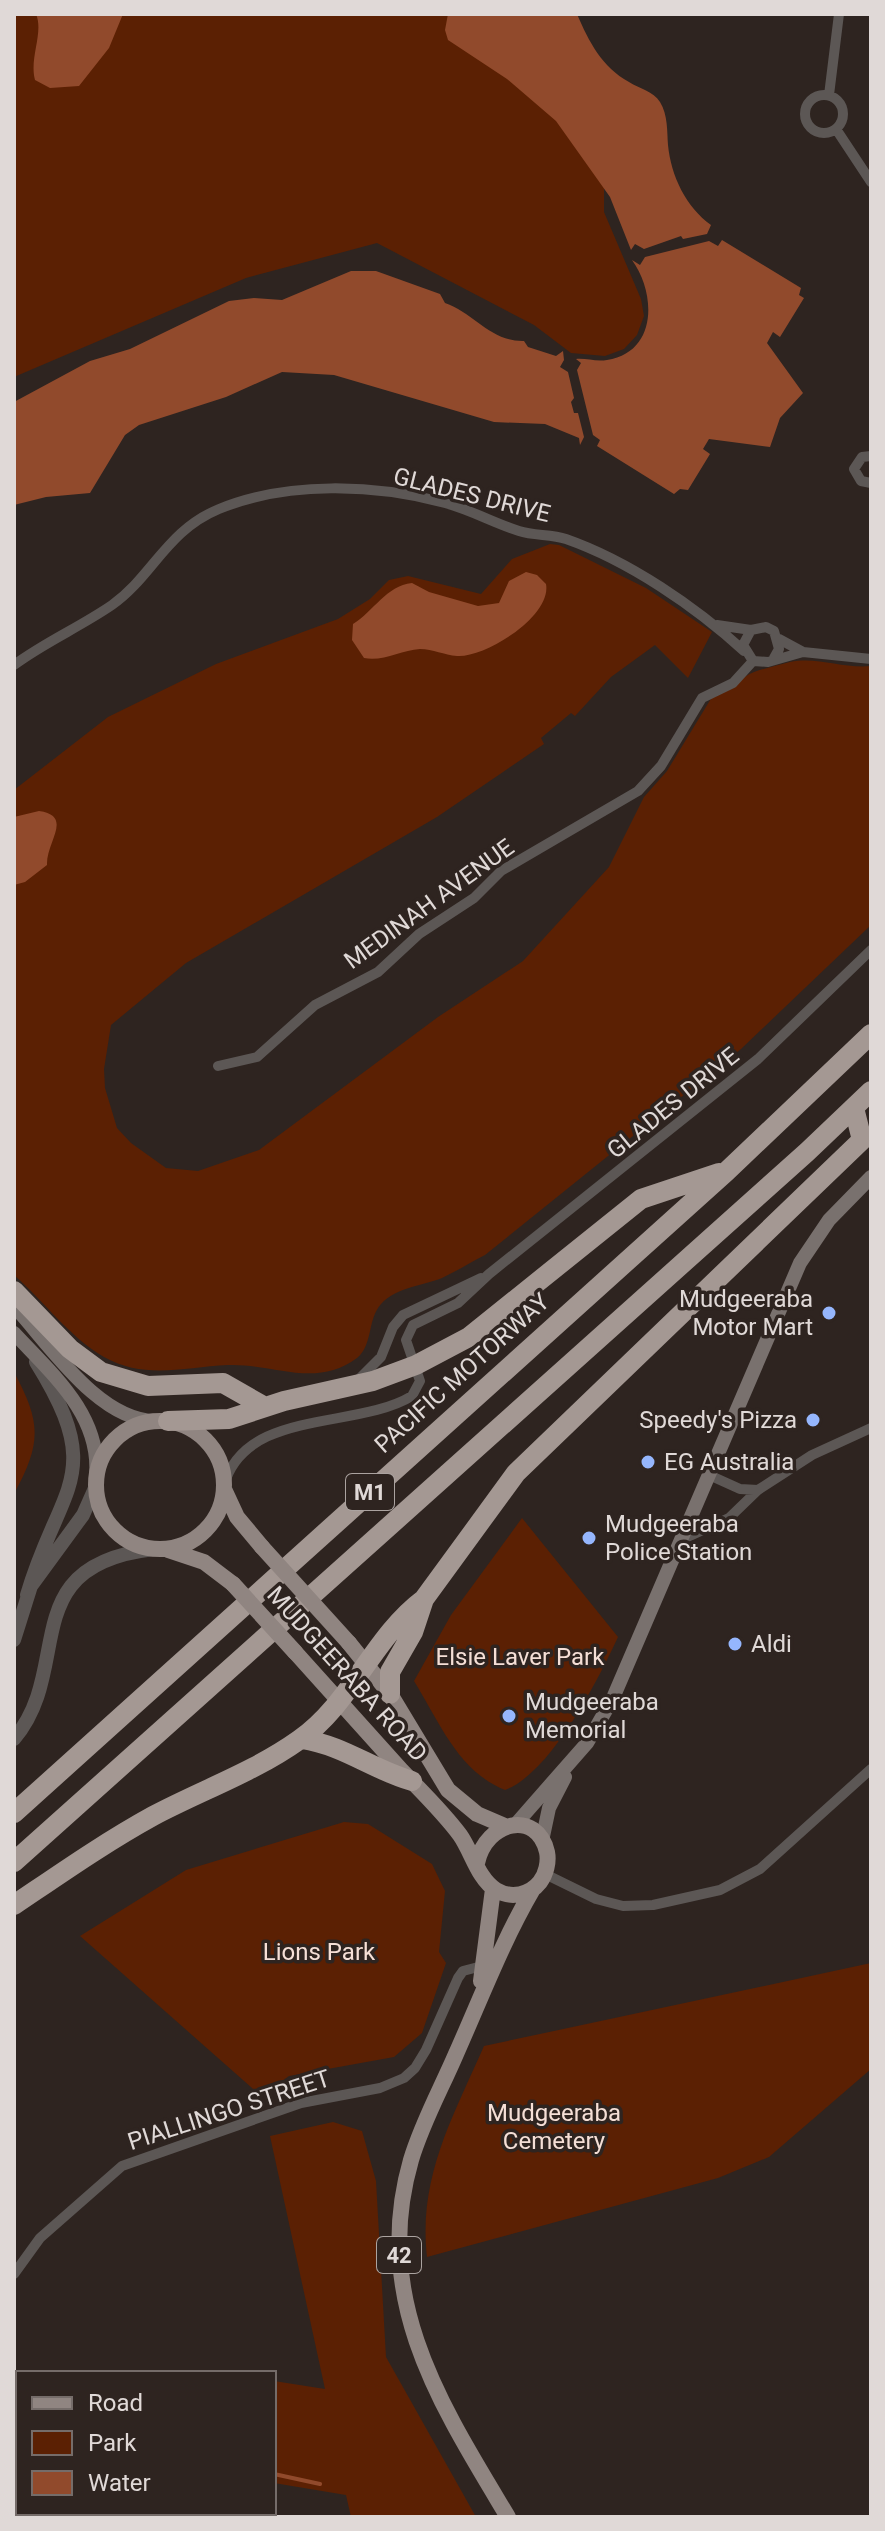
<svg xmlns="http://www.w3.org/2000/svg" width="885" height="2531" font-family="Roboto,sans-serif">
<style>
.green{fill:#5b2003}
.water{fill:#914a2c}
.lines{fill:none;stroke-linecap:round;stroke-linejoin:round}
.stream{stroke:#914a2c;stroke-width:4}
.minor{stroke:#5c5755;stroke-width:10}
.tertiary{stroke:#5c5755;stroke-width:14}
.secondary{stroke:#79716e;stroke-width:14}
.primary{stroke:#908581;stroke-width:16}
.motorway{stroke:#a49893;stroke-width:20}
.primary-bridge{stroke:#908581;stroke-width:16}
.poi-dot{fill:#95b6fd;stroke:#2e2420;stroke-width:3}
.labels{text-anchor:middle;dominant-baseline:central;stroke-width:7;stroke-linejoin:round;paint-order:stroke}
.shield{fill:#2e2420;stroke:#aba3a0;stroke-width:2}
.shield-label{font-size:22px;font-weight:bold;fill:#e0d9d7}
.street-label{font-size:24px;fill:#e0d9d7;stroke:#2e2420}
.poi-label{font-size:24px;fill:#e0d9d7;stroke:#2e2420;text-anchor:start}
.park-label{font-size:24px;fill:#f5dfd6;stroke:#2e2420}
</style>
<rect width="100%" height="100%" fill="#2e2420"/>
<path class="green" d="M14 14H542L604 116V212L641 299 644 316 637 335 624 349 605 356 571 353 534 325 377 243 246 278 14 377Z
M550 544 559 545 646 588 712 632 688 678 655 645 611 677 575 716 571 713 541 738 544 744 437 817 186 963 111 1025 104 1069 105 1088 117 1128 131 1143 166 1168 198 1171 259 1150 438 1017 523 961 609 867 644 797 667 771 712 697C732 691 739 678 754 672 765 668 779 665 790 662 817 656 844 669 871 666V925L741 1049 485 1255C471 1262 457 1271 442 1278 422 1286 391 1288 378 1308 368 1323 372 1346 357 1358 316 1389 272 1363 228 1365 184 1367 145 1380 104 1357 69 1337 44 1301 14 1275V790L108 717 216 664 338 619 370 599 389 580 408 576 481 594 512 559Z
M14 1372C41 1422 42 1443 14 1494Z
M522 1518 618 1637C598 1680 551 1773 505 1790 458 1771 440 1723 414 1681L451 1615Z
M344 1822 368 1824 432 1864 445 1891 439 1952 446 1963 422 2033 394 2057 289 2076 261 2096 80 1936 186 1870Z
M871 1963V2069L769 2157 718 2178 427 2257C418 2177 453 2117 484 2046Z
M333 2122 362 2131 376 2181 386 2357 476 2517H351L346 2495 274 2483V2381L325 2389 270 2136Z"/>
<path class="water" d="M36 14H123L109 48 79 86 50 88 35 80C29 58 44 33 36 14Z
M448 14H577C589 42 602 67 629 82 640 89 653 91 660 102 668 115 667 131 668 145 671 176 686 207 711 225L707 234 683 239 681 236 644 249 635 244 631 250 610 197 556 121 507 79 448 40 445 30Z
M722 240 801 288 799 295 804 298 780 337 773 332 767 343 803 393 780 418 770 447 709 439 703 449 710 454 688 490 680 489 674 494 597 446 600 440 593 435 577 370 581 363 576 359C586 358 596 362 607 360 658 352 656 293 632 260L640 265 645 257 709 241 718 246Z
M351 271H376L440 294 445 303C474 313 491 342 524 341L528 347 556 356 563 351 564 360 560 367 568 372 574 398 571 402 574 413H578L584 437 580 445 579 438 545 424 494 422 334 375 282 372 226 397 139 425 125 435 90 493 46 497 14 505V402L90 361 130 349 229 301 254 298 282 300Z
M526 572 537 575 546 584C552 616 485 658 457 656 444 655 433 649 420 649 401 650 383 662 364 658L352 640 353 624C374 611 386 586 412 583L429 592 478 606 499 603 509 581Z
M39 811C74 816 46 842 47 865L25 882 14 885V817Z"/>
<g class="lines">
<path class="stream" d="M14 2456 18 2455
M274 2474 320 2484"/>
<path class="minor" d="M805 114a19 19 0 1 1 38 0a19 19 0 1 1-38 0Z
M829 95 839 14
M836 129 871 182
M871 456 862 457 854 469 861 481 871 483
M717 625 751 630
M779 639 803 652 871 659
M774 658 779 649 774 631 766 627 751 630 743 645 753 661 768 662 803 652
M14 665C45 642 80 627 112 605 153 576 166 531 219 509 287 481 375 484 445 503 471 510 494 523 519 531 534 536 551 534 566 539 629 561 696 607 744 651
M218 1066 257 1057 315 1005 378 972 419 934 474 898 501 871 638 791 661 766 702 698 733 683 753 661
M358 1380 381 1357 393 1327 403 1315 481 1278
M709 1475 740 1489 758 1490
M224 1485C246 1408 356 1430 412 1396L420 1381 406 1340 413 1325 458 1303 489 1274 758 1059 871 950
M681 1540 729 1518 758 1490 812 1455 871 1428
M545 1874 596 1899 623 1906 653 1905 720 1890 760 1869 871 1769
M14 2274 40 2238 122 2166 301 2103 380 2088 404 2078 415 2068 426 2050 458 1978 463 1971 482 1966"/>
<path class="tertiary" d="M27 1595C59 1485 108 1477 36 1362
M14 1640 31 1586 83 1515 95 1488
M14 1739C75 1667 13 1565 154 1549"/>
<path class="secondary" d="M14 1306C50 1345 99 1421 156 1421
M14 1333C51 1373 101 1415 96 1475
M515 1825 587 1743 613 1698 800 1263 829 1220 871 1177
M542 1841 549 1808 565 1777"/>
<path class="primary" d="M96 1485a64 64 0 1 1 128 0a64 64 0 1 1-128 0Z
M224 1489 237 1517 262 1547
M168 1550 204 1562 233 1584
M349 1643 390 1694 448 1790 477 1814 505 1826
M295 1652C331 1692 366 1731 402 1771 421 1791 443 1812 460 1835 472 1852 478 1879 496 1890 511 1899 530 1895 540 1882 546 1874 549 1862 547 1852 537 1809 486 1821 477 1863
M481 1981 493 1889
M508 2517C440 2404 371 2298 411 2160 422 2123 441 2089 456 2054 481 1998 502 1942 533 1889"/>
<path class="motorway" d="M14 1291 70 1349 101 1372 148 1386 223 1383 265 1407
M168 1421 229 1419 284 1401 373 1381 416 1365 469 1337 641 1199 719 1173
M390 1694V1672L413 1632 424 1599 516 1473 862 1140 854 1108
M302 1739C345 1746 371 1769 412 1781
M14 1813 727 1171 871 1034
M14 1862 807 1152 871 1091
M14 1905C60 1874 104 1843 153 1816 202 1790 254 1772 299 1740 352 1703 373 1637 424 1599"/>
<path class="primary-bridge" d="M262 1547 349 1643
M233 1584 295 1652"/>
</g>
<g class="poi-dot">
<circle cx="829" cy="1313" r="8"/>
<circle cx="813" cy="1420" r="8"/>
<circle cx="648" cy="1462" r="8"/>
<circle cx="589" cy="1538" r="8"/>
<circle cx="735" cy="1644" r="8"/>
<circle cx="509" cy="1716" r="8"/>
</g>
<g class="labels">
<g class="shield">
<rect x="346" y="1474" width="48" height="36" rx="6"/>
<rect x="377" y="2237" width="44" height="36" rx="6"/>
</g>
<g class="shield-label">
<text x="370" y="1492">M1</text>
<text x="399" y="2255">42</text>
</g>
<g class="street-label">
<text transform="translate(472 495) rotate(14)">GLADES DRIVE</text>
<text transform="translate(429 904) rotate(-36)">MEDINAH AVENUE</text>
<text transform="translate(673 1103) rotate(-39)">GLADES DRIVE</text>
<text transform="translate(462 1373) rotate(-42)">PACIFIC MOTORWAY</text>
<text transform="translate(347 1674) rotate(48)">MUDGEERABA ROAD</text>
<text transform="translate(229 2110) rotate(-18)">PIALLINGO STREET</text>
</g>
<g class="poi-label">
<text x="813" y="1299" text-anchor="end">Mudgeeraba<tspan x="813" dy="28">Motor Mart</tspan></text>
<text x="797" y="1420" text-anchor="end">Speedy's Pizza</text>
<text x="664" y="1462">EG Australia</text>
<text x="605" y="1524">Mudgeeraba<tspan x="605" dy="28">Police Station</tspan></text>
<text x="751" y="1644">Aldi</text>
<text x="525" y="1702">Mudgeeraba<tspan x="525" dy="28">Memorial</tspan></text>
</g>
<g class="park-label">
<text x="520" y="1657">Elsie Laver Park</text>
<text x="319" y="1952">Lions Park</text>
<text x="554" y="2113">Mudgeeraba<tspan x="554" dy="28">Cemetery</tspan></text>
</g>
</g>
<rect width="885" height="2531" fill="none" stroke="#e0d9d7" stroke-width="32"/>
<rect x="16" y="2371" width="260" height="144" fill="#2e2420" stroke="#756c69" stroke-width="2"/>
<rect x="32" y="2397" width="40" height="12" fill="#908581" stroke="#756c69" stroke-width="2"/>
<text x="88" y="2411" font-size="24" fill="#e0d9d7">Road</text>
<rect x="32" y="2431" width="40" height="24" fill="#5b2003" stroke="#756c69" stroke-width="2"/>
<text x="88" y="2451" font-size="24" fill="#e0d9d7">Park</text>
<rect x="32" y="2471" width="40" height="24" fill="#914a2c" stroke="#756c69" stroke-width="2"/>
<text x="88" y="2491" font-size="24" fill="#e0d9d7">Water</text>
</svg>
